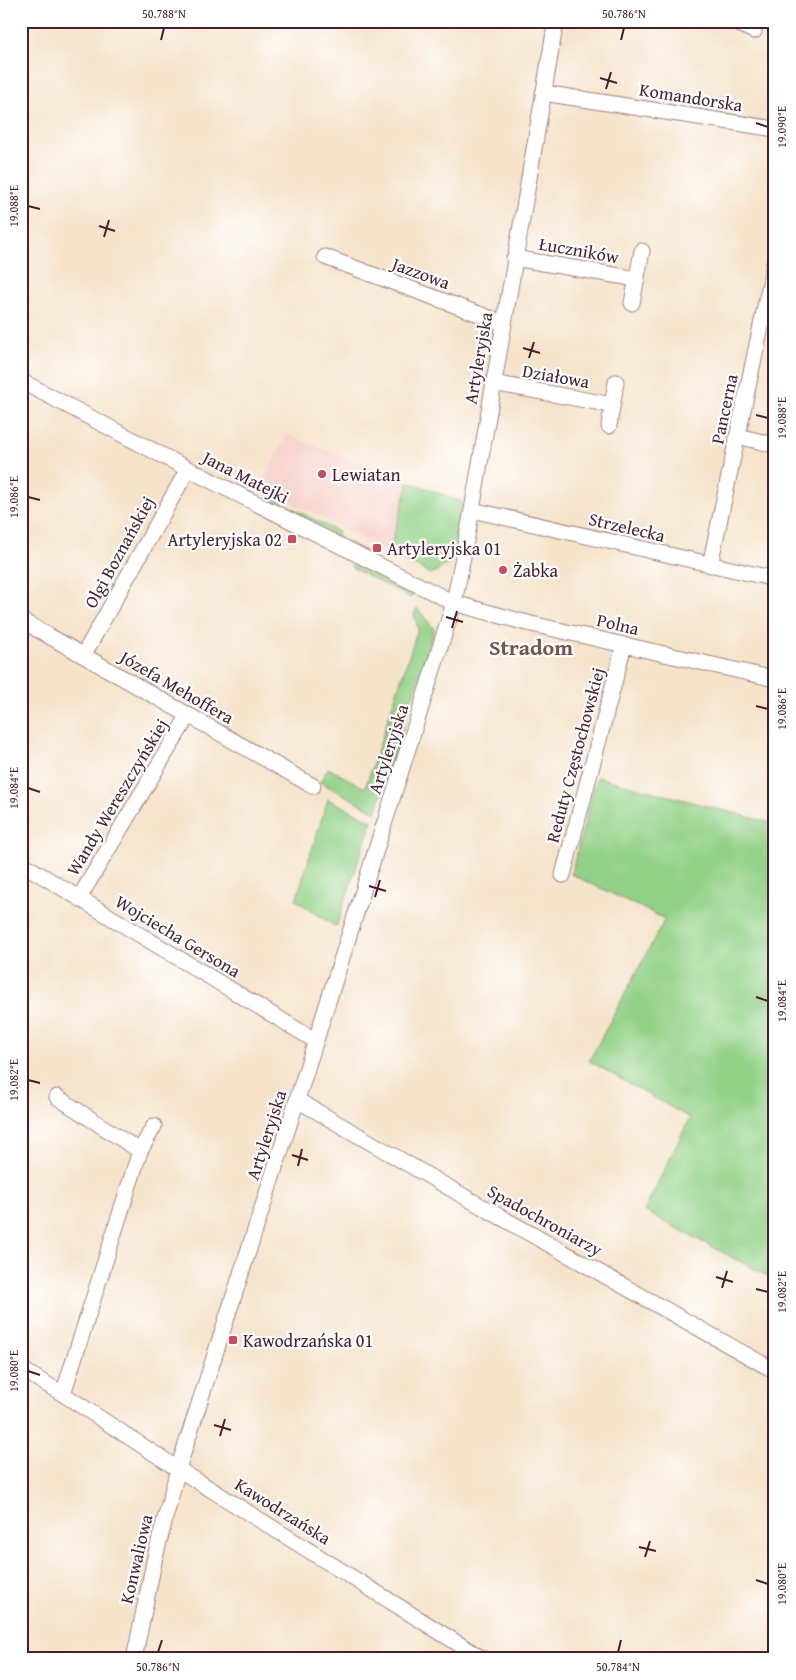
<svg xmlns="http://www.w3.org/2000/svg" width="796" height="1680" font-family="'Gentium Book Plus',serif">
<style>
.built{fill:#f7d1c9}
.green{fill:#93d187;stroke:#6e7859}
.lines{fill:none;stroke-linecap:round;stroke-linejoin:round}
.minor-casing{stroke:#a0817a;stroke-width:17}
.minor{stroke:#fff;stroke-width:15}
.ticks{fill:none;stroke:#4a1f2b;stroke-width:2}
.poi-dot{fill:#d1495b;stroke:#fff;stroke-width:2}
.labels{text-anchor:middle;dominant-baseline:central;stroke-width:4.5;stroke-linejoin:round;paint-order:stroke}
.street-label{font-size:18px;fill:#4a1f2b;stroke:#fff}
.poi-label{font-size:18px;fill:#4a1f2b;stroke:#fff;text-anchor:start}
.district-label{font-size:22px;font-weight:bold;fill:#7b4f4a;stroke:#fff}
.neatline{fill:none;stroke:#4a1f2b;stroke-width:2}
.ticks-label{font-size:12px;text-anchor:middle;fill:#4a1f2b}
</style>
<rect width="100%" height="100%" fill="#fff"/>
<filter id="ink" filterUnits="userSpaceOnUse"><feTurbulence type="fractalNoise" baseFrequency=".02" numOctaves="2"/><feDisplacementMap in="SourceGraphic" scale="10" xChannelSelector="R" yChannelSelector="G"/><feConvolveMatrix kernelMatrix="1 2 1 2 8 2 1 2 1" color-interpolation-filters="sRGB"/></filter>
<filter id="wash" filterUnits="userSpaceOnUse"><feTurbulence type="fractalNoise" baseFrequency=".0096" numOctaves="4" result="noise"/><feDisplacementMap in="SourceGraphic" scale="20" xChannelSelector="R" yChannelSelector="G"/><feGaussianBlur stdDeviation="1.12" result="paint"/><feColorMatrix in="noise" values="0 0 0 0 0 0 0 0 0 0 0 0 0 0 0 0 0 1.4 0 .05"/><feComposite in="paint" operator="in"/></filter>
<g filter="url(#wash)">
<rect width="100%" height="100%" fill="#f5e3ca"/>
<path class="built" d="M287 435 409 482 389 552 260 486Z"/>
<path class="green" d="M409 482 462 502 450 563 431 574 389 552Z
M271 497 338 532 336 536 269 501Z
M353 563 414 593 411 598 351 567Z
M417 608 434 629 376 812 320 782 328 768 365 788 418 629 414 614Z
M597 777 775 824V1280L644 1211 690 1118 589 1061 665 919 571 874Z
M328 799 372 821 336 927 296 900Z"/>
</g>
<g filter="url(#ink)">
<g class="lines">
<g class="minor-casing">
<path id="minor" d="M733 21 754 31
M543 93 775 129
M325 257 503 323
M514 258 637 279
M632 303 642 251
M21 381 188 469 454 603 527 623 775 679
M493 383 612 405
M609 426 616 382
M737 436 775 445
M472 510 775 579
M710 565 775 260
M21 620 313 786
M84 654 188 469
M21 863 316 1041
M563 875 624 645
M79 898 188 716
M57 1097 140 1151 63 1394
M297 1100 472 1201 775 1371
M140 1151 154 1126
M21 1369 63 1394 178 1469 483 1659
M134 1659 155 1557 178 1469 297 1100 454 603 472 510 556 21"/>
</g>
<use href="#minor" class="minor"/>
</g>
</g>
<path class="ticks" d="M161 40 164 28M621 40 624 28M600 78 617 83M606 89 611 72M756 123 768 127M28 206 40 209M99 226 115 231M104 237 109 220M523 348 540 353M529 358 534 342M756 415 768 418M28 497 40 500M446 617 463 622M452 628 457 611M756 706 768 709M28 788 40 792M369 886 386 891M375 897 380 880M756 997 768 1001M28 1080 40 1083M292 1155 308 1160M298 1166 302 1149M716 1277 733 1282M722 1288 727 1271M756 1289 768 1292M28 1371 40 1375M214 1425 231 1430M220 1436 225 1419M639 1547 656 1551M645 1557 650 1541M756 1580 768 1584M158 1652 162 1640M618 1652 621 1640"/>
<g class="poi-dot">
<circle cx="322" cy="474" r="5"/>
<rect x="287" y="534" width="10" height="10" rx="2.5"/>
<rect x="372" y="543" width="10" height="10" rx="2.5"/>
<circle cx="503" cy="570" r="5"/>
<rect x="228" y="1335" width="10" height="10" rx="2.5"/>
</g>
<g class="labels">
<g class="street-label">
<text transform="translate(691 97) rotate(9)">Komandorska</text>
<text transform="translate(579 250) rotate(10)">Łuczników</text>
<text transform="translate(421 273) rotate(20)">Jazzowa</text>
<text transform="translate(478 358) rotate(-80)">Artyleryjska</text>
<text transform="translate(556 376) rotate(10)">Działowa</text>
<text transform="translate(724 409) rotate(-78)">Pancerna</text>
<text transform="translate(246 477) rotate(27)">Jana Matejki</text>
<text transform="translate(627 527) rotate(13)">Strzelecka</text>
<text transform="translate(119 552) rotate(-61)">Olgi Boznańskiej</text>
<text transform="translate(618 624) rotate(13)">Polna</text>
<text transform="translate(177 687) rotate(30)">Józefa Mehoffera</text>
<text transform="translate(388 749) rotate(-72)">Artyleryjska</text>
<text transform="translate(575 755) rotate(-75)">Reduty Częstochowskiej</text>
<text transform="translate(117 797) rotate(-59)">Wandy Wereszczyńskiej</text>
<text transform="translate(178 936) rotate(31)">Wojciecha Gersona</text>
<text transform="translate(266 1135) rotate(-72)">Artyleryjska</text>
<text transform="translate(545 1220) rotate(29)">Spadochroniarzy</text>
<text transform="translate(283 1511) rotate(32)">Kawodrzańska</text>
<text transform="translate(136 1559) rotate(-77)">Konwaliowa</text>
</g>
<g class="poi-label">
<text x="332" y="474">Lewiatan</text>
<text x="282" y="539" text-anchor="end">Artyleryjska 02</text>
<text x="387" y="548">Artyleryjska 01</text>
<text x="513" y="570">Żabka</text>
<text x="243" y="1340">Kawodrzańska 01</text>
</g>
<g class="district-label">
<text x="531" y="647">Stradom</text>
</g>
</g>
<rect width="796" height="1680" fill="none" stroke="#fff" stroke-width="55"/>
<rect x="28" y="28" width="740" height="1624" class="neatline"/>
<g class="ticks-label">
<text x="164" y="18">50.788°N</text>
<text x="624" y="18">50.786°N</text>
<text transform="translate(782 127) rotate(-90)" y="4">19.090°E</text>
<text transform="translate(14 206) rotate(-90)" y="4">19.088°E</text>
<text transform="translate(782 418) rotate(-90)" y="4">19.088°E</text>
<text transform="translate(14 497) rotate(-90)" y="4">19.086°E</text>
<text transform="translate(782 709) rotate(-90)" y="4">19.086°E</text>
<text transform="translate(14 788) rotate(-90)" y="4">19.084°E</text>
<text transform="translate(782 1001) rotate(-90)" y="4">19.084°E</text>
<text transform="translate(14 1080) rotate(-90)" y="4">19.082°E</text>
<text transform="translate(782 1292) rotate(-90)" y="4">19.082°E</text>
<text transform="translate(14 1371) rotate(-90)" y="4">19.080°E</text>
<text transform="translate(782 1584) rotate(-90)" y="4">19.080°E</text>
<text x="158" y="1671">50.786°N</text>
<text x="618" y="1671">50.784°N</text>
</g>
</svg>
